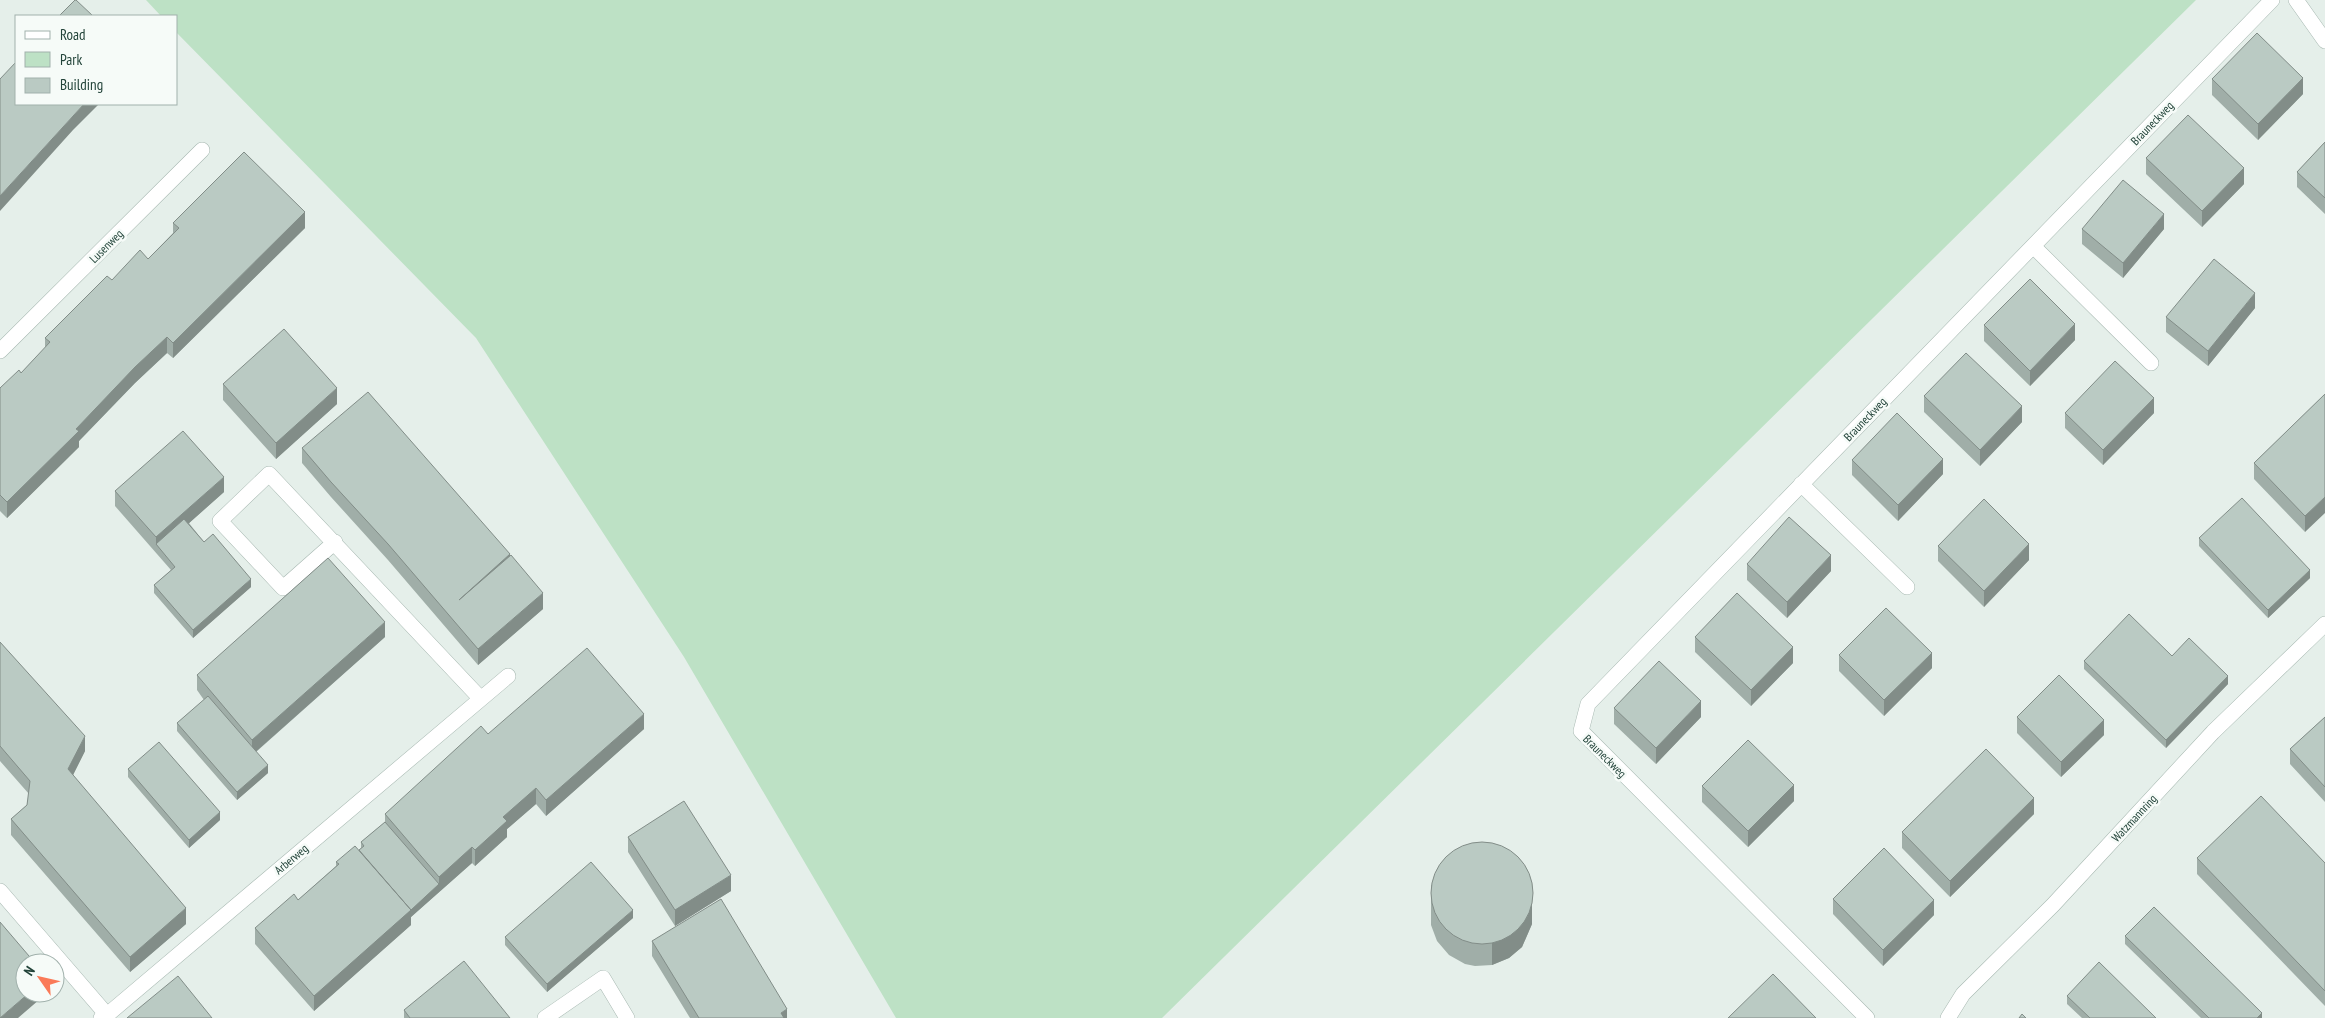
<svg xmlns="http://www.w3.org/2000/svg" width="2325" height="1018" font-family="'PT Sans Narrow',sans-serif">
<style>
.green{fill:#bde1c5}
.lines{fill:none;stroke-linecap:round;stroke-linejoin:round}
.street-casing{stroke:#a7b8b1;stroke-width:16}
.street{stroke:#fff;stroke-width:15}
.wall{fill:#a0aea8}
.shaded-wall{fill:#828d88}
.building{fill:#bacac3;stroke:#828d88}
.labels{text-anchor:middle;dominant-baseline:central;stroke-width:5;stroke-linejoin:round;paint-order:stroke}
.street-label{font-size:12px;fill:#224339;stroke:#f6fbf8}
</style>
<rect width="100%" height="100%" fill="#e5efea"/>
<path class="green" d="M146 0H2196L1162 1018H896L684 657 476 338 176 32V16H161Z"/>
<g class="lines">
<g class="street-casing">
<path id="street" d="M2296 0 2325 41
M2033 246 2151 363
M0 351 202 150
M1801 484 1907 587
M335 542 283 588 220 521 269 474 481 699
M0 891 107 1015
M101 1018 107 1015 508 676
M545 1018 603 978 627 1018
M1867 1018 1581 731 1588 704 2272 0
M1948 1018 1963 994 2053 905 2213 732 2325 624"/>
</g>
<use href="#street" class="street"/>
</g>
<path class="wall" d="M2212 79 2303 94 2258 140 2212 95Z
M2325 142V214L2297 187V172Z
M2146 158 2244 184 2202 227 2146 174Z
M173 223 305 228 173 358 167 353 135 383 79 441V447L7 518 0 511V388L21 373 45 348V338L112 280 148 259 173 233Z
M2082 229H2164L2123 278 2082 244Z
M2255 308 2208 366 2166 332V317Z
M1984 325 2075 340 2030 386 1984 341Z
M223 384 337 404 276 459 223 400Z
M2325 394 2305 532 2254 479V463Z
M1924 396 2022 422 1980 466 1924 412Z
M2065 413H2154L2103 465 2065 428Z
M302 448 510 556 543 609 478 665 388 560 331 497 302 463Z
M1852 460 1943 474 1898 521 1852 475Z
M115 491 224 492 189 523 204 542 251 587 193 638 154 593V585L171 570 115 506Z
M2199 538 2310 578 2268 618 2199 546Z
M1938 546 2029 560 1984 607 1938 561Z
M1747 564 1831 571 1787 618 1747 580Z
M385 637 256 752 268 773 237 800 177 731V723L204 700 197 690V675Z
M1695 637 1793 663 1751 706 1695 652Z
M0 642 85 751 73 775 186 924 130 972 11 835V819L27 805 29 794 0 761Z
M1839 655 1932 668 1884 716 1839 671Z
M2172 656 2228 684 2166 748 2084 669V661Z
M1614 708 1701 717 1656 764 1614 724Z
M2017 717 2104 735 2061 777 2017 733Z
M2325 717V802L2290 764V749Z
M644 729 546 816 536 804 507 829V837L475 866 472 863 411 917V925L314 1011 255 944V928L298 900 336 866V862L359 850 361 848V842L385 822V814L488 734Z
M128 769 220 820 189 848 128 777Z
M1702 786 1794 801 1748 847 1702 802Z
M2034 814 1950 897 1902 848V832Z
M628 837 731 891 675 926 628 852Z
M2197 858 2325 863V1006L2197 874Z
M1431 885 1532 924 1522 947 1509 958 1492 965 1475 966 1465 964 1449 955 1437 941 1431 925Z
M1833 899 1934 915 1883 966 1833 914Z
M633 918 547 992 505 945V937Z
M2125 936 2262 1018H2201L2125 944Z
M652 941 787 1018H690L652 956Z
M2067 996 2156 1018H2082L2067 1004Z
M404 1010 510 1018H404Z"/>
<path class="shaded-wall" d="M2303 78V94L2258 140V124Z
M84 104H99L73 130 0 211V196Z
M2244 168V184L2202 227V211Z
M305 212V228L173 358V343Z
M2164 214V229L2123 278V263Z
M2255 293V308L2208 366V351Z
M2075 324V340L2030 386V371Z
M167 337V353L135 383 79 441V447L7 518V502L76 429 135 367Z
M337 388V404L276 459V443Z
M2154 398V413L2103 465V450Z
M2022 406V422L1980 466V450Z
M1943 459V474L1898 521V505Z
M224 477V492L160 549 156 544V537Z
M2325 497V513L2305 532V516Z
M2029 544V560L1984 607V591Z
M510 554V570L459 600Z
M1831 555V571L1787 618V602Z
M2310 570V578L2268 618V610Z
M251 579V587L193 638V630Z
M543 593V609L478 665V649Z
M385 622V637L252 755V740Z
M1793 647V663L1751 706V690Z
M1932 653V668L1884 716V700Z
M2228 676V684L2166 748V740Z
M1701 701V717L1656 764V748Z
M644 714V729L546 816V800Z
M2104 720V735L2061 777V762Z
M85 736V751L68 785V769Z
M268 765V773L237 800V792Z
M1794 785V801L1748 847V831Z
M536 788V804L507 829V837L475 866V850L503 817Z
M2034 798V814L1950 897V881Z
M220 812V820L189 848V840Z
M472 847V863L411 917V925L314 1011V996L439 884V877Z
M731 875V891L675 926V910Z
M1934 900V915L1883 966V950Z
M1532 901V924L1522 947 1509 958 1492 965V943Z
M186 908V924L130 972V957Z
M633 910V918L547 992V984Z
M29 993H47L18 1018H0Z
M787 1009V1018H781V1013Z
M2262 1013V1018H2257Z"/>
<path class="building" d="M75 0H76L93 16H59Z
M2257 33 2303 78 2258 124 2212 79Z
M16 62V104H84L0 196V79Z
M2188 115 2244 168 2202 211 2146 158Z
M2325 142V198L2297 172Z
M244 152 305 212 173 343 167 337 135 367 76 429 79 431 7 502 0 495V388L19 370 21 373 50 342 45 338 107 276 112 280 140 250 148 259 179 228 173 223Z
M2123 180 2164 214 2123 263 2082 229Z
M2214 259 2255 293 2208 351 2166 317Z
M2030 279 2075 324 2030 371 1984 325Z
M284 329 337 388 276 443 223 384Z
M1966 353 2022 406 1980 450 1924 396Z
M2115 361 2154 398 2103 450 2065 413Z
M368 392 510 554 459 600 511 555 543 593 478 649 388 544 331 482 302 448Z
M2325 394V497L2305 516 2254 463Z
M1897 413 1943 459 1898 505 1852 460Z
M183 431 224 477 156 537 115 491Z
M2242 498 2310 570 2268 610 2199 538Z
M1984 499 2029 544 1984 591 1938 546Z
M1789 517 1831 555 1787 602 1747 564Z
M184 519 204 542 213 534 251 579 193 630 154 585 175 567 156 544Z
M328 558 385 622 252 740 197 675Z
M1737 593 1793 647 1751 690 1695 637Z
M1886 608 1932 653 1884 700 1839 655Z
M2129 614 2172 656 2189 638 2228 676 2166 740 2084 661Z
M0 642 85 736 68 769 186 908 130 957 11 819 27 805 30 781 0 746Z
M587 648 644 714 546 800 536 788 503 817 507 821 475 850 472 847 439 877 385 814 481 726 488 734Z
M1659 661 1701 701 1656 748 1614 708Z
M2059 675 2104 720 2061 762 2017 717Z
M208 696 268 765 237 792 177 723Z
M2325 717V787L2290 749Z
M1748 740 1794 785 1748 831 1702 786Z
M159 742 220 812 189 840 128 769Z
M1986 749 2034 798 1950 881 1902 832Z
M2261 796 2325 863V991L2197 858Z
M684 801 731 875 675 910 628 837Z
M385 822 439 884 411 910 359 850 364 846 361 842Z
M1431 893a51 51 0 1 1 102 0a51 51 0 1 1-102 0Z
M355 846 411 910 314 996 255 928 294 894 298 900 339 864 336 862Z
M1884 848 1934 900 1883 950 1833 899Z
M591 862 633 910 547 984 505 937Z
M721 899 787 1009 781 1013 784 1018H699L652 941Z
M2154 907 2262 1013 2257 1018H2209L2125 936Z
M0 922 35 963H25V993H29L0 1018Z
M464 961 510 1018H410L404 1010Z
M2099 962 2156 1018H2090L2067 996Z
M1773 974 1816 1018H1728Z
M178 976 212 1018H127Z
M2022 1014 2026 1018H2019Z"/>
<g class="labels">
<g class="street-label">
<text transform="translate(2152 123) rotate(-46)">Brauneckweg</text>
<text transform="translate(106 246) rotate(-45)">Lusenweg</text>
<text transform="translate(1865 419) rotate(-46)">Brauneckweg</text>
<text transform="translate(1605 756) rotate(45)">Brauneckweg</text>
<text transform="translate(2134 818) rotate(-47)">Watzmannring</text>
<text transform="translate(291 859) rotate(-40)">Arberweg</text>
</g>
</g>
<rect x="15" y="15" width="162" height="90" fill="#f6fbf8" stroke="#a1b1ac"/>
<rect x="25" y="31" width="25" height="8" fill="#ffffff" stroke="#a1b1ac"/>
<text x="60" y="40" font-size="15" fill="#224339">Road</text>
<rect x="25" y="52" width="25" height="15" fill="#bde1c5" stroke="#a1b1ac"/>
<text x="60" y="65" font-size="15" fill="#224339">Park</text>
<rect x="25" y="78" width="25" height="15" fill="#bacac3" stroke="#a1b1ac"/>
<text x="60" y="90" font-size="15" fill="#224339">Building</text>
<g transform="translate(40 978) rotate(304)"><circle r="24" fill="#f6fbf8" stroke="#a1b1ac"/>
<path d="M0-4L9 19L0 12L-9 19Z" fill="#fa7a58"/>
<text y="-8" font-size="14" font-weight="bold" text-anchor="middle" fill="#224339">N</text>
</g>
</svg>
